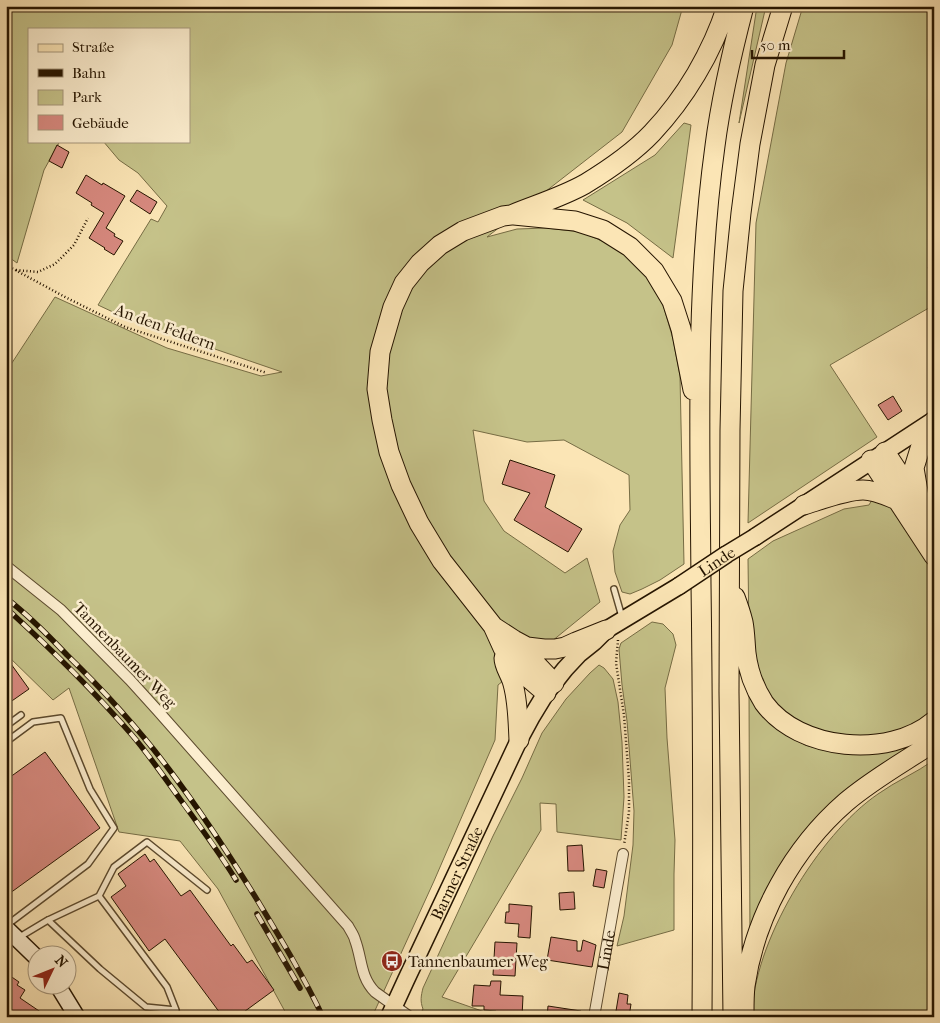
<svg xmlns="http://www.w3.org/2000/svg" width="940" height="1023" font-family="'IM FELL French Canon',serif">
<style>
.green{fill:#c5c289;stroke:#766c44}
.building{fill:#d7897f;stroke:#261500}
.lines{fill:none;stroke-linecap:round;stroke-linejoin:round}
.lane-casing{stroke:#5b492d;stroke-width:8}
.street-casing{stroke:#5b492d;stroke-width:12}
.secondary-casing{stroke:#261500;stroke-width:18}
.primary-casing{stroke:#261500;stroke-width:19}
.highway-casing{stroke:#261500;stroke-width:21}
.path{stroke:#261500;stroke-width:2.5;stroke-dasharray:1 2.5;stroke-linecap:butt}
.lane{stroke:#fceecf;stroke-width:5}
.street{stroke:#fceecf;stroke-width:10}
.secondary{stroke:#fceecf;stroke-width:15}
.primary{stroke:#fbe5b5;stroke-width:16}
.highway{stroke:#fbe5b5;stroke-width:19}
.rail-casing{stroke:#261500;stroke-width:5.5}
.rail{stroke:#fceecf;stroke-width:4;stroke-dasharray:11;stroke-linecap:butt}
.primary-bridge-casing{stroke:#261500;stroke-width:19;stroke-linecap:butt}
.primary-bridge{stroke:#fbe5b5;stroke-width:16}
.labels{text-anchor:middle;dominant-baseline:central;stroke-width:5;stroke-linejoin:round;paint-order:stroke}
.street-label{font-size:16px;fill:#261500;stroke:#fceecf}
.poi-label{font-size:16px;fill:#261500;stroke:#fceecf;text-anchor:start}
</style>
<rect width="100%" height="100%" fill="#fbe5b5"/>
<filter id="stains"><feTurbulence type="fractalNoise" baseFrequency=".004" numOctaves="4"/><feColorMatrix values="0 0 0 0 .2 0 0 0 0 .09 0 0 0 0 .02 0 0 0 .5 -.17"/></filter>
<radialGradient id="worn" r=".72"><stop offset=".6" stop-color="#630" stop-opacity="0"/><stop offset="1" stop-color="#630" stop-opacity=".3"/></radialGradient>
<path class="green" d="M6 6H683L672 45 622 132 487 237 517 229 546 228 581 232 607 243 634 261 652 281 664 308 673 339 680 376 684 564 660 580 642 589 630 594 622 592 615 572 613 551 620 525 630 510 629 475 564 440 527 442 473 430 484 501 504 531 565 573 587 558 600 602 498 685 495 740 434 881 372 1017H288L218 889 180 841 119 832 69 688 53 700 6 654V372L55 297 167 348 261 376 282 372 130 320 98 305 151 219 158 222 167 206 138 173 119 160 103 141H189V29H29V141H60L44 170 17 263 6 255Z
M757 6H766L739 123Z
M803 6H934V253L928 268 934 276V305L830 365 877 437 748 523 756 223 786 63Z
M684 123 691 125 673 258 627 223 583 200 655 155Z
M873 498 893 508 900 515 934 569V712L916 726 880 738 833 737 790 719 765 694 749 638 748 559 773 541 844 509 869 505Z
M652 622 663 624 673 634 676 645 665 688 667 738 675 840 674 874V930L617 946 624 916 633 845 634 811 627 721 622 685 619 649 621 643Z
M599 665 604 668 613 679 618 702 622 742 624 797 621 840 557 832 556 804 540 803 541 830 442 997 499 1017H419L423 1009C420 1001 421 996 423 988L493 836 522 778 542 733 566 699 590 673Z
M749 690 782 731 805 745 824 750 934 727V734L838 803 750 947Z
M934 760V1017H752C752 944 819 834 878 794 896 781 916 773 934 760Z"/>
<path class="building" d="M57 145 69 152 62 168 49 161Z
M86 175 102 185 103 183 125 196 106 228 115 234 114 236 123 241 114 255 104 249 105 248 89 238 104 213 91 205 92 203 76 193Z
M137 190 157 202 150 214 130 201Z
M893 396 902 411 888 420 878 405Z
M510 460 555 475 545 507 582 529 568 552 514 520 530 493 502 484Z
M6 657 29 689 6 705Z
M45 752 100 828 6 896V780Z
M582 845 584 871H568L567 846Z
M145 854 150 862 154 859 181 896 190 890 231 946 233 944 247 963 252 960 274 990 237 1017H223L165 939 149 951 111 897 126 886 118 874Z
M596 869 607 871 604 888 593 886Z
M574 892 575 909 560 910 559 893Z
M509 904 532 906 530 938 518 937 519 924 505 923 506 912H509Z
M551 937 577 941V951H581L583 940 596 945 592 967 547 960Z
M495 942 517 943 515 976 493 975Z
M6 973 19 982 17 985 25 990 20 998 48 1017H6Z
M491 981H501L500 995 523 996 522 1017H508V1015L496 1014V1011L484 1010V1006H472L474 985 490 986Z
M619 993 628 995 627 1004H631L629 1017H615Z
M548 1006 581 1011V1017H547Z"/>
<g class="lines">
<g class="lane-casing">
<path id="lane" d="M614 589 622 617
M6 726 21 715
M6 742 33 722 61 718 90 789 114 828 88 864 7 925
M99 896 114 867 147 842 207 890
M18 938 48 920 99 896 167 987 176 1010 146 1007 100 969 48 920"/>
</g>
<g class="street-casing">
<g id="street">
<path d="M6 566 61 610 130 680 158 711 348 926C350 930 354 935 355 940 362 958 360 977 375 992L410 1017"/>
<path id="s1" d="M594 1017 623 854"/>
</g>
</g>
<g class="secondary-casing">
<path id="secondary" d="M6 928 38 959
M58 986 77 1017"/>
</g>
<g class="primary-casing">
<g id="primary">
<path d="M755 537 934 420"/>
<path id="s2" d="M389 1017 406 980 519 740 532 716 546 693 565 669 579 654 594 642 606 630 679 586"/>
</g>
</g>
<g class="highway-casing">
<path id="highway" d="M514 215 575 221 603 230 630 247 654 271 672 301 681 329 693 390
M885 452 934 526
M871 460 934 556
M919 497 914 468 923 439 934 421
M804 505C820 500 846 490 863 490 875 490 887 496 897 500
M735 597C738 605 741 614 743 622 745 632 745 643 746 653 748 670 755 689 764 703 799 751 889 759 934 721
M494 627 514 640 527 647 544 649H555L565 647 576 642 606 630
M518 645 554 683
M504 658C504 667 511 675 513 684 518 702 518 721 519 740
M546 693 525 675 503 648 493 626 442 561 419 523 401 485 389 452 382 420 377 389 380 352 393 307 404 283 420 263 440 245 463 231 503 216 511 215C535 205 562 197 585 184 608 170 633 153 652 133 685 98 712 53 727 6
M744 1013C744 1004 744 995 745 986 755 916 793 848 846 802 873 779 904 762 934 742
M702 1017C703 872 703 728 701 584 700 437 695 291 715 146 721 99 732 52 744 6
M733 1017 729 692 730 430 733 291 741 213 750 144 765 65 783 6"/>
</g>
<path class="path" d="M6 12 21 9 22 6
M6 265 65 297 125 327 267 373
M16 270 38 272 55 264 74 245 88 218
M618 640 616 663 624 715 629 780V812L624 845"/>
<use href="#lane" class="lane"/>
<use href="#street" class="street"/>
<use href="#secondary" class="secondary"/>
<use href="#primary" class="primary"/>
<use href="#highway" class="highway"/>
<g class="rail-casing">
<path id="rail" d="M6 598C28 615 48 635 67 655 103 690 138 728 168 768 200 810 228 853 256 898 279 936 303 975 323 1017
M6 608C50 648 93 690 132 735 149 755 164 777 180 799 199 825 219 852 236 880
M257 914 300 988"/>
</g>
<use href="#rail" class="rail"/>
<g class="primary-bridge-casing">
<g id="primary-bridge">
<path id="s3" d="M679 586 727 554 755 537"/>
</g>
</g>
<use href="#primary-bridge" class="primary-bridge"/>
</g>
<defs>
<g id="bus-disc" transform="scale(1.125)"><circle r="9.5" fill="#8f2418" stroke="#fceecf"/><path d="M-5-6H5V4H4V6H2V4H-2V6H-4V4H-5ZM-3.5-4V0h7V-4ZM-3.5 1.2v1.5H-2V1.2ZM2 1.2v1.5H3.5V1.2Z" fill="#fff"/></g>
</defs>
<g fill-rule="evenodd">
<use href="#bus-disc" x="392" y="961"/>
</g>
<g class="labels">
<g class="street-label">
<text transform="translate(165 327) rotate(20)">An den Feldern</text>
<text stroke="none"><textPath href="#s3" startOffset="45">Linde</textPath></text>
<text transform="translate(125 655) rotate(46)">Tannenbaumer Weg</text>
<text stroke="none"><textPath href="#s2" startOffset="159">Barmer Straße</textPath></text>
<text stroke="none"><textPath href="#s1" startOffset="68">Linde</textPath></text>
</g>
<g class="poi-label">
<text x="408" y="961">Tannenbaumer Weg</text>
</g>
</g>
<rect width="940" height="1023" fill="none" stroke="#fbe5b5" stroke-width="25"/>
<rect x="8" y="8" width="925" height="1008" fill="none" stroke="#261500" stroke-width="2.5"/>
<rect x="12" y="12" width="915" height="998" fill="none" stroke="#261500"/>
<rect x="28" y="28" width="162" height="115" fill="#fceecf" stroke="#a6977c"/>
<rect x="38" y="44" width="25" height="8" fill="#fbe5b5" stroke="#a6977c"/>
<text x="72" y="52" font-size="15" fill="#261500">Straße</text>
<rect x="38" y="69" width="25" height="8" fill="#261500" stroke="#a6977c"/>
<text x="72" y="78" font-size="15" fill="#261500">Bahn</text>
<rect x="38" y="90" width="25" height="15" fill="#c5c289" stroke="#a6977c"/>
<text x="72" y="102" font-size="15" fill="#261500">Park</text>
<rect x="38" y="115" width="25" height="15" fill="#d7897f" stroke="#a6977c"/>
<text x="72" y="128" font-size="15" fill="#261500">Gebäude</text>
<g transform="translate(52 970) rotate(47)"><circle r="24" fill="#fceecf" stroke="#a6977c"/>
<path d="M0-4L9 19L0 12L-9 19Z" fill="#8f2418"/>
<text y="-8" font-size="14" font-weight="bold" text-anchor="middle" fill="#261500">N</text>
</g>
<path d="M752 50v8h92v-8" fill="none" stroke="#261500" stroke-width="2.5"/>
<text x="760" y="50" font-size="15" fill="#261500" stroke="#fceecf" stroke-width="4" paint-order="stroke">50 m</text>
<rect width="100%" height="100%" filter="url(#stains)"/>
<rect width="100%" height="100%" fill="url(#worn)"/>
</svg>
